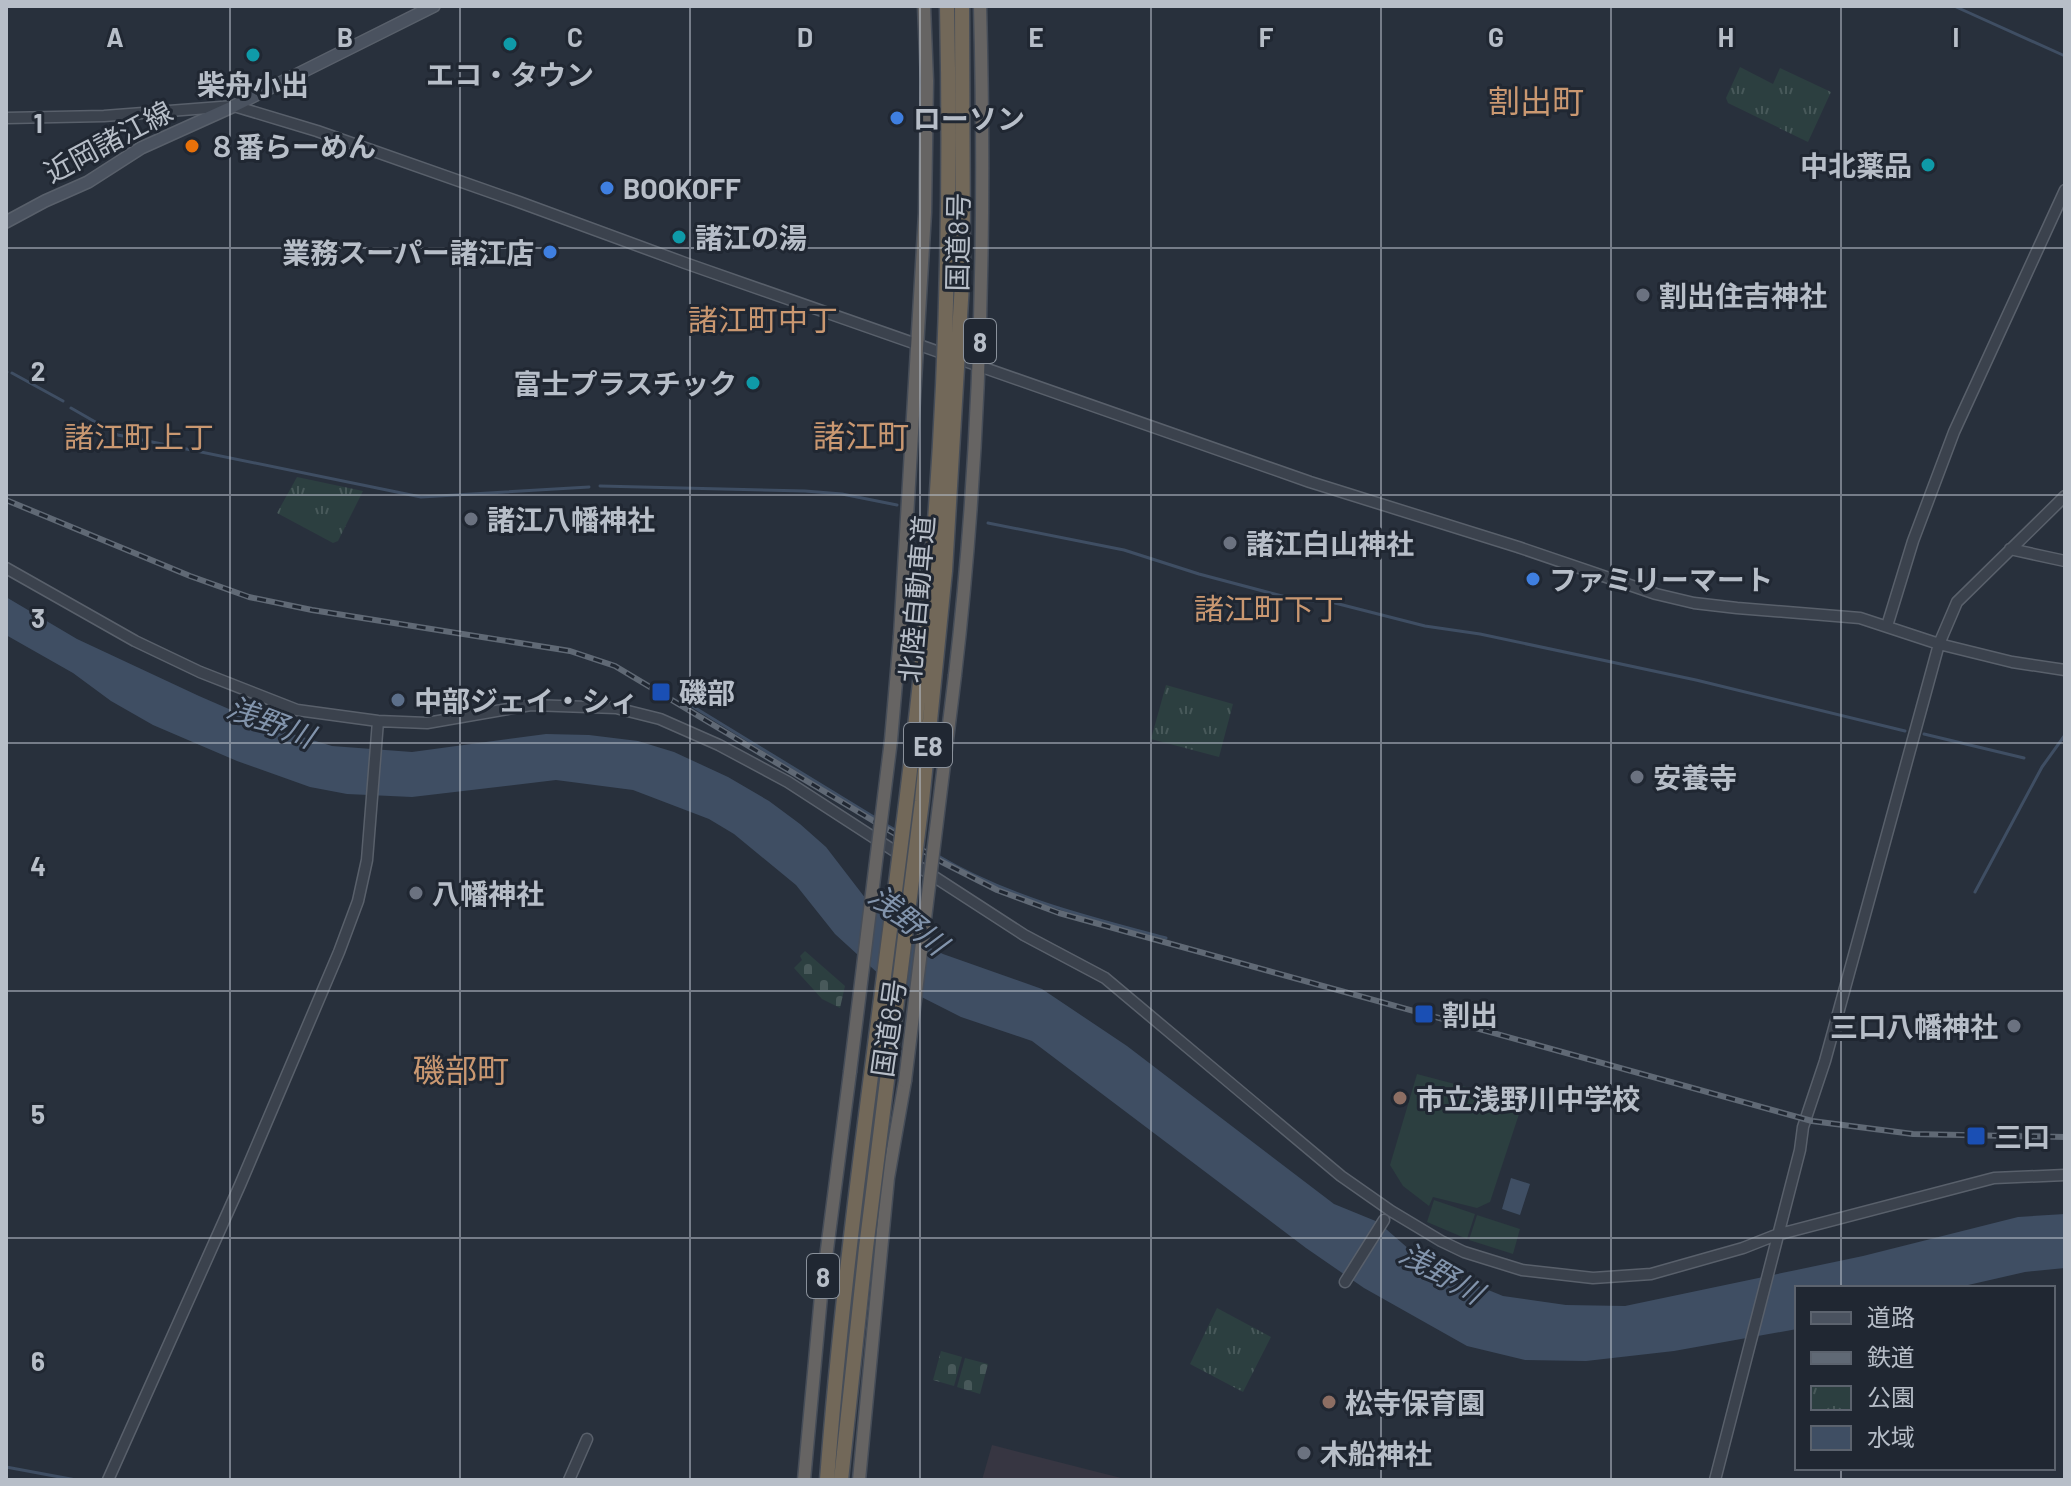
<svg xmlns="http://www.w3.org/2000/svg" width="2071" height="1486" font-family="Barlow,'Noto Sans JP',sans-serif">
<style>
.medical{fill:#373642}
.cemetery{fill:url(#cemetery-stones)}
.park{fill:url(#park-tufts)}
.pitch{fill:#2c3f40}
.water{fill:#3f4e63}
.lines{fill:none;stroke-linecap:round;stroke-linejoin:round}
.stream{stroke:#3f4e63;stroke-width:3}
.tertiary-casing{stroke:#59606b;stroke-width:13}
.secondary-casing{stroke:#59606b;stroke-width:14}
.trunk-casing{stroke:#464d58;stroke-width:15}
.tertiary{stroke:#3b424d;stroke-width:10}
.secondary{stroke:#4a525f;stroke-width:11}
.trunk{stroke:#666463;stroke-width:12}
.rail-casing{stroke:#606975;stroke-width:6}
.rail{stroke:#202732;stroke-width:3;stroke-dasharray:9;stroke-linecap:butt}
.trunk-bridge-casing{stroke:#464d58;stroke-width:15;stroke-linecap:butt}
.motorway-bridge-casing{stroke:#464d58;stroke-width:17;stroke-linecap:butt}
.trunk-bridge{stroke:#666463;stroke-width:12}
.motorway-bridge{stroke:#726859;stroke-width:14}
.grid{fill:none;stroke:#b7bec8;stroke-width:2;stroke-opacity:0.55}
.culture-dot{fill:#0f9aa8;stroke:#202732;stroke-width:3}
.shop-dot{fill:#3f7fe0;stroke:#202732;stroke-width:3}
.food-dot{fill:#e8710a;stroke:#202732;stroke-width:3}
.worship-dot{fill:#6b7280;stroke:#202732;stroke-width:3}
.transit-dot{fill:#1a4fb4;stroke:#202732;stroke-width:3}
.service-dot{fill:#5c6f8a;stroke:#202732;stroke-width:3}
.education-dot{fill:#8d6e63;stroke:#202732;stroke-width:3}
.labels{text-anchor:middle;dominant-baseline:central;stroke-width:6;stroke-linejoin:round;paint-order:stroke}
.shield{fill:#202732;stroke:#8a919b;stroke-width:2}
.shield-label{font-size:26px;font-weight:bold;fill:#b7bec8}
.poi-label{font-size:28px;font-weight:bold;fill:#b7bec8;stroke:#202732;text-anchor:start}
.street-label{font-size:28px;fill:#b7bec8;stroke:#202732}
.neighbourhood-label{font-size:30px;fill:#ca9871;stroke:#202732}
.water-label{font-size:30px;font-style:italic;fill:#8294ac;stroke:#202732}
.quarter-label{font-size:32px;fill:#ca9871;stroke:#202732}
.grid-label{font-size:26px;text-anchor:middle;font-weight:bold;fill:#b7bec8;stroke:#202732;stroke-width:6;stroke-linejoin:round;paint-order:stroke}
</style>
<defs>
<pattern id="cemetery-stones" width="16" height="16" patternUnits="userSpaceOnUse" patternTransform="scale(2)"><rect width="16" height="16" fill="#2c3f40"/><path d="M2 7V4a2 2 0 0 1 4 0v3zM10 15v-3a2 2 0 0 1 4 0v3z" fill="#48595a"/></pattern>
<pattern id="park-tufts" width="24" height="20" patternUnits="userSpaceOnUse" patternTransform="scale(2)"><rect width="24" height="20" fill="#2c3f40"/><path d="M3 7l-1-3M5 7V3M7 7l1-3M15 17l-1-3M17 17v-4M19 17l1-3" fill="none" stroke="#48595a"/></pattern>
</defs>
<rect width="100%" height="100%" fill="#28303c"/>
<path class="medical" d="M992 1445 1129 1480H982Z"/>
<path class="cemetery" d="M805 951 845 986 840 1008 822 999 794 968 802 960 800 956Z
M941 1351 962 1357 954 1386 933 1380Z
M965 1358 988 1364 980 1394 957 1387Z"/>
<path class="park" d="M1740 67 1773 84 1780 68 1831 92 1808 142 1728 103 1726 98Z
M297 477 363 491 338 541 333 543 277 513Z
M1166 685 1233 704 1219 757 1151 739Z
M1217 1308 1271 1337 1243 1392 1190 1364Z"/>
<path class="pitch" d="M1417 1074 1523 1102 1490 1202 1477 1208 1433 1197 1429 1206 1403 1186 1390 1165Z
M1434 1200 1475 1214 1467 1239 1427 1222Z
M1477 1215 1520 1229 1513 1254 1469 1240Z"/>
<path class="water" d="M6 597 77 639 199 696 273 728 332 746 412 752 546 734 589 735 638 741 674 752 728 777 769 801 800 824 826 847 866 899 902 934 943 954 1042 989 1127 1046 1334 1204 1378 1222 1418 1257 1454 1276 1503 1296 1566 1305 1625 1306 1863 1256 2018 1217 2065 1214V1268L2025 1272 1955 1288H1797V1329L1674 1351 1586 1361 1525 1360 1467 1346 1364 1288 1306 1248 1032 1041 961 1017 882 977 835 934 796 885 734 834 709 819 633 790 556 780 412 797 347 794 310 787 237 761 153 725 111 701 73 673 6 635Z
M1511 1178 1530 1184 1520 1215 1502 1209Z"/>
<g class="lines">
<path class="stream" d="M1954 6 2065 56
M6 372H7
M12 373 63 401
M71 408 118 435 421 497 589 487
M600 486 805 491 842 494 897 505
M988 523 1124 550 1199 574 1301 601H1327L1425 626 1480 634 1696 680 1905 731
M692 706 877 819
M1924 734 2024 758
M883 823 897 831
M938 856C1009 898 1087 917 1166 938
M1975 892 2042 767 2065 735
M6 1467 76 1480"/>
<g class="tertiary-casing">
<path id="tertiary" d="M6 118 104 116 234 106 317 131 519 202 685 263 1310 482 1518 547 1656 594 1694 603 1737 608 1860 618 1939 644 2012 662 2065 670
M2010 549 2065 561
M6 568 135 641 200 672 297 710 378 721 427 723 531 705 616 708 660 719 719 745 788 782 1024 935 1105 978 1341 1176 1391 1211 1441 1241 1464 1252 1522 1270 1593 1278 1651 1274 1743 1248 1776 1235 1994 1178 2065 1175
M1887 626 1913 541 1954 432 2065 190
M1345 1282 1384 1220
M108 1480 240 1185 339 952 358 901 367 860 378 721
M569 1480 587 1439
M1715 1480 1800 1150 1803 1127 1825 1061 1939 644 1957 602 2065 496"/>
</g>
<g class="secondary-casing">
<path id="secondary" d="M6 222 45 201 88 182 141 148 234 106 434 6"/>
</g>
<g class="trunk-casing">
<path id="trunk" d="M900 636 925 213 927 81 924 6
M955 675C981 453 986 229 980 6
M804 1480 821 1296 850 1072
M859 1480 888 1178 905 1081"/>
</g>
<use href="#tertiary" class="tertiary"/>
<use href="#secondary" class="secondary"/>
<use href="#trunk" class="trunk"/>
<g class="rail-casing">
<path id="rail" d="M6 500 190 576 249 597 312 610 570 651 615 666 942 862 997 890 1059 913 1812 1121 1913 1134 2065 1137"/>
</g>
<use href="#rail" class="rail"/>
<g class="trunk-bridge-casing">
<path id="trunk-bridge" d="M850 1072 891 740 900 636
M905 1081 955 675"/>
</g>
<g class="motorway-bridge-casing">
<path id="motorway-bridge" d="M827 1480C850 1176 904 875 931 571 947 383 951 195 947 6
M841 1480 866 1248 922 801 945 571 963 266 962 6"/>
</g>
<use href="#trunk-bridge" class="trunk-bridge"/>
<use href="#motorway-bridge" class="motorway-bridge"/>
</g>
<path class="grid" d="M230 6V1480M460 6V1480M690 6V1480M920 6V1480M1151 6V1480M1381 6V1480M1611 6V1480M1841 6V1288M6 248H2065M6 495H2065M6 743H2065M6 991H2065M6 1238H2065M1841 1468V1480"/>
<g class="culture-dot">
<circle cx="510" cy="44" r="8"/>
<circle cx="253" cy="55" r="8"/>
<circle cx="1928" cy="165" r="8"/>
<circle cx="679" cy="237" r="8"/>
<circle cx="753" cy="383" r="8"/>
</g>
<g class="shop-dot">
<circle cx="897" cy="118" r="8"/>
<circle cx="607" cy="188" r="8"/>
<circle cx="550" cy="252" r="8"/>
<circle cx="1533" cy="579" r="8"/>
</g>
<circle class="food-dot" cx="192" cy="146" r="8"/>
<g class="worship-dot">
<circle cx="1643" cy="295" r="8"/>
<circle cx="471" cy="519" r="8"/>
<circle cx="1230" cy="543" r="8"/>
<circle cx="1637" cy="777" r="8"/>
<circle cx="416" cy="893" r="8"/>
<circle cx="2014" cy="1026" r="8"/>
<circle cx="1304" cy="1453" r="8"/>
</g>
<g class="transit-dot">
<rect x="651" y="682" width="20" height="20" rx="4"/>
<rect x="1414" y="1004" width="20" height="20" rx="4"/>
<rect x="1966" y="1126" width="20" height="20" rx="4"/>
</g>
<circle class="service-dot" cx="398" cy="700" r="8"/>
<g class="education-dot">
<circle cx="1400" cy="1098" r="8"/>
<circle cx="1329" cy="1402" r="8"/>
</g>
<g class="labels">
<g class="shield">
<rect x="964" y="319" width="32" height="44" rx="6"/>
<rect x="904" y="723" width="48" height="44" rx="6"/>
<rect x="807" y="1254" width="32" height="44" rx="6"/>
</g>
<g class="shield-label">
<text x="980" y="341">8</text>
<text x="928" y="745">E8</text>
<text x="823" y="1276">8</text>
</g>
<g class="poi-label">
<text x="510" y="74" text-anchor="middle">エコ・タウン</text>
<text x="253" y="84" text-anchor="middle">柴舟小出</text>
<text x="913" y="118">ローソン</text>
<text x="208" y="146">８番らーめん</text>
<text x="1912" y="165" text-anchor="end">中北薬品</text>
<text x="623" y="188">BOOKOFF</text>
<text x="695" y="237">諸江の湯</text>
<text x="534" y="252" text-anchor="end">業務スーパー諸江店</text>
<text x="1659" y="295">割出住吉神社</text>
<text x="737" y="383" text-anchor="end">富士プラスチック</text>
<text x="487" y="519">諸江八幡神社</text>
<text x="1246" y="543">諸江白山神社</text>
<text x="1549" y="579">ファミリーマート</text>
<text x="679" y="692">磯部</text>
<text x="414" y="700">中部ジェイ・シィ</text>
<text x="1653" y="777">安養寺</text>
<text x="432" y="893">八幡神社</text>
<text x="1442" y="1014">割出</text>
<text x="1998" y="1026" text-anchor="end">三口八幡神社</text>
<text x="1416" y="1098">市立浅野川中学校</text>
<text x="1994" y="1136">三口</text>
<text x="1345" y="1402">松寺保育園</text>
<text x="1320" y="1453">木船神社</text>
</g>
<g class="street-label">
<text transform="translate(108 141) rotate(-28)">近岡諸江線</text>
<text transform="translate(957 242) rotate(-89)">国道8号</text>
<text transform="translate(916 599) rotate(-85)">北陸自動車道</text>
<text transform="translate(888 1028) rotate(-82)">国道8号</text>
</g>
<g class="neighbourhood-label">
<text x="763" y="319">諸江町中丁</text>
<text x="139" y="436">諸江町上丁</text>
<text x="1269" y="608">諸江町下丁</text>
</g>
<g class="water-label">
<text transform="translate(271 721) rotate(21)">浅野川</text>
<text transform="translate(909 919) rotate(39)">浅野川</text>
<text transform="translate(1442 1272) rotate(30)">浅野川</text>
</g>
<g class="quarter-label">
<text x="1536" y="100">割出町</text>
<text x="861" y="435">諸江町</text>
<text x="461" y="1069">磯部町</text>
</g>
</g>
<g class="grid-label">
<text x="115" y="47">A</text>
<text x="345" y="47">B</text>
<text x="575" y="47">C</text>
<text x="805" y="47">D</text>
<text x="1036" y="47">E</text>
<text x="1266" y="47">F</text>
<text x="1496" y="47">G</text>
<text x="1726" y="47">H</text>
<text x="1956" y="47">I</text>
<text x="38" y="133">1</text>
<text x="38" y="381">2</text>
<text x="38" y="628">3</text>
<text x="38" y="876">4</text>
<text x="38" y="1124">5</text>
<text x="38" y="1371">6</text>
</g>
<rect width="2071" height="1486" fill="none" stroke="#b7bec8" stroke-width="16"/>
<rect x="1795" y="1286" width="260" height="184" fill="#202732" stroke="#5c636e" stroke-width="2"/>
<rect x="1811" y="1312" width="40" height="12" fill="#4a525f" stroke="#5c636e" stroke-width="2"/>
<text x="1867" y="1326" font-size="24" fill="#b7bec8">道路</text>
<rect x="1811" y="1352" width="40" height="12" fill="#606975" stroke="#5c636e" stroke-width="2"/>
<text x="1867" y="1366" font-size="24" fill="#b7bec8">鉄道</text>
<rect x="1811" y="1386" width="40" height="24" fill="url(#park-tufts)" stroke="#5c636e" stroke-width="2"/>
<text x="1867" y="1406" font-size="24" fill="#b7bec8">公園</text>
<rect x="1811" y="1426" width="40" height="24" fill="#3f4e63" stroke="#5c636e" stroke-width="2"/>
<text x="1867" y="1446" font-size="24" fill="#b7bec8">水域</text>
</svg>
